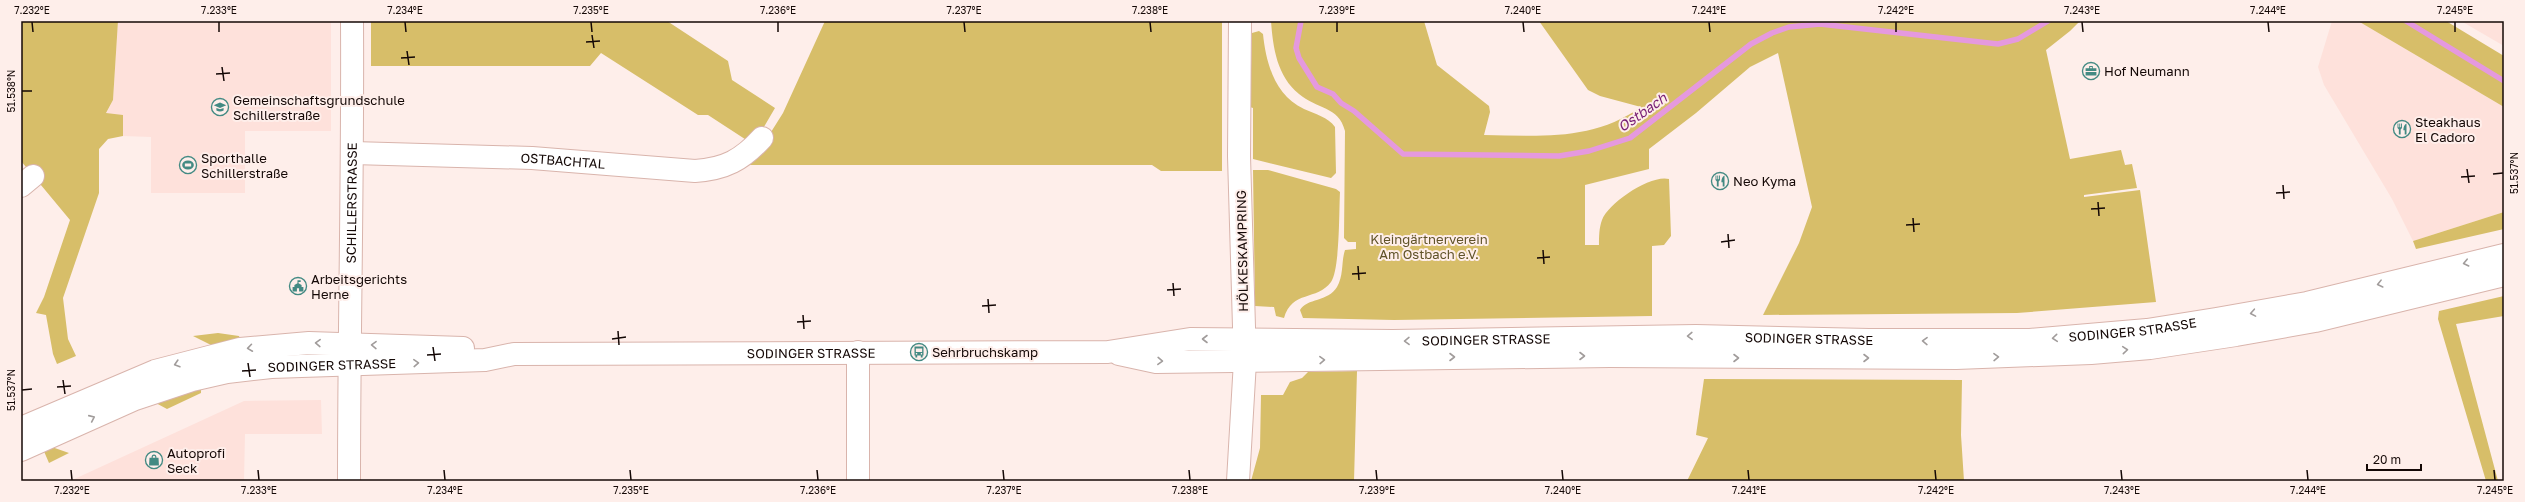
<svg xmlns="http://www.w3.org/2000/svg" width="2525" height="502" font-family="'Golos Text',sans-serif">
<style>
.built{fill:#fee1db}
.green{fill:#d7be69}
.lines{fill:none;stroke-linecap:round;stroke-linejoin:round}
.stream{stroke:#e599de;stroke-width:5.5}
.minor-casing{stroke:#d9b4ac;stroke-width:24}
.major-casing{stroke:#d9b4ac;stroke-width:24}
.minor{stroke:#fff;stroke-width:22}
.major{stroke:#fff;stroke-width:22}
.oneway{stroke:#a19c9b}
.ticks{fill:none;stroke:#140806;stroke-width:1.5}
.labels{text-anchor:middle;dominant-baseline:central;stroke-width:4;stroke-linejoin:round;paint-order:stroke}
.poi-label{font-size:13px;fill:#140806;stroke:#feeeea;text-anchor:start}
.street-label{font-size:13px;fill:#140806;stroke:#feeeea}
.park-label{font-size:13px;fill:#605329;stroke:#feeeea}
.water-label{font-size:14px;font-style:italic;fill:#7a2176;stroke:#feeeea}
.neatline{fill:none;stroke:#140806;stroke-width:1.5}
.ticks-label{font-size:10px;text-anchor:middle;fill:#140806}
</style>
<rect width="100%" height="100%" fill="#feeeea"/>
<path class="built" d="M118 21H331V131H245V193H151V137L123 136V116L106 114 113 100Z
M2332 21H2358L2504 107V212L2413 241 2392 199 2324 85 2318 67Z
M2461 21H2504V46Z
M321 400 322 434H245L244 481H70L244 401Z"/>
<path class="green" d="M21 21H118L113 100 106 113 123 115V136L108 139 99 149V193L63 298 68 339 76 356 57 364 53 354 46 315 36 313 44 297 70 220 21 161Z
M371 21H667L728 61 732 80 775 108 761 132 751 143 708 115H698L601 53 590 66H371Z
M825 21H1222V171H1161L1152 165H733L766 140 783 113Z
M1271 21H1424L1437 65 1489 106 1490 112 1484 135C1540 136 1593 141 1641 107L1600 96 1588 90 1539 21H2080L2070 31 2046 50 2070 159 2121 150 2125 165 2132 164 2137 188 2084 195V197L2140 190 2156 302 2017 313 1763 315 1799 243 1812 207 1778 53 1750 67 1696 113 1649 149V169L1585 185V245H1599C1599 237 1599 228 1602 220 1608 203 1651 174 1669 179L1671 236 1664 245 1652 246V316L1394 320 1303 318 1300 310C1307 298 1328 302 1337 287 1344 275 1341 262 1345 250L1356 249V242H1348L1344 238 1345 131C1339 106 1316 109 1299 94 1277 76 1273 48 1271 21Z
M2358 21H2446L2504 56V107Z
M1259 31 1263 34C1266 63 1275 96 1304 109 1315 114 1328 117 1335 127L1336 173 1331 178 1253 159V108L1250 107 1252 33Z
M1253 170H1268L1336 189 1340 192C1339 211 1340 269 1331 282 1317 301 1292 290 1284 318L1276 316 1274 307 1255 306Z
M2504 212V229L2416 249 2413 241Z
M2504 296V316L2456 324 2498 481H2486L2438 319 2439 311Z
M218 333 239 336 240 339 213 346 193 336Z
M1357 371 1354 481H1251L1260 448 1261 395H1283L1290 382 1302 378 1308 372Z
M1704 379 1962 380 1961 435 1964 481H1687L1708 438 1696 435Z
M201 388V393L167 409 154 402Z
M49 446 69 453 49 463 43 449Z"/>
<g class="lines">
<path class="stream" d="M1301 21 1296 48 1299 58 1317 87 1333 94 1341 103 1354 111 1403 154 1559 156 1589 151 1630 138 1751 44 1772 33 1789 27 1820 24 1998 44 2018 39 2048 21
M2406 21 2504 81"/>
<g class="minor-casing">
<g id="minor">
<path id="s1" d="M353 153 532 158 695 171C725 169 742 160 762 138"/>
<path d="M21 186 33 176"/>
<path d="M858 352V481"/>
<path id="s2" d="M349 481C349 328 353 174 352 21"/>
</g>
</g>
<g class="major-casing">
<g id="major">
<path d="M1119 354 1156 362 1610 356 1956 358 2091 353 2150 348 2236 335 2315 321 2504 275"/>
<path d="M21 428 155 371 240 349 309 343 463 348"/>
<path id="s3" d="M21 450 135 399 192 380 227 372 271 367 485 360 514 354 1108 352 1190 339 1393 341 1696 336 1869 340H2030L2147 330 2216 319 2307 303 2504 255"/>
<path d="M1238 481 1245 361 1239 156 1240 21"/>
</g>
</g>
<use href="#minor" class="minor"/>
<use href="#major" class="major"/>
</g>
<defs><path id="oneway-chevron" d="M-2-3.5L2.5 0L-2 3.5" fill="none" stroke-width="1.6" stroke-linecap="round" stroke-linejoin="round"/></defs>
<g class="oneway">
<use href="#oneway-chevron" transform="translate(2466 263) rotate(167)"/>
<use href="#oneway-chevron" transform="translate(2380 284) rotate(166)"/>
<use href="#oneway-chevron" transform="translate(2253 313) rotate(170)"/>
<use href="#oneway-chevron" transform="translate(1690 336) rotate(178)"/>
<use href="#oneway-chevron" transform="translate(2055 338) rotate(175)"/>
<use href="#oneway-chevron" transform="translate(1205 339) rotate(-180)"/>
<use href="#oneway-chevron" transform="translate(1407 341) rotate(179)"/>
<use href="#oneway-chevron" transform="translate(1925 341) rotate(-179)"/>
<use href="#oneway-chevron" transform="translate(318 343) rotate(-178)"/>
<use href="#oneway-chevron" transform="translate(374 345) rotate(-179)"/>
<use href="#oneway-chevron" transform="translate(250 348) rotate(172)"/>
<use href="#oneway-chevron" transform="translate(2125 350) rotate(-5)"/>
<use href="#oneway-chevron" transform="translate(1582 356)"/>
<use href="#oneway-chevron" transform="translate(1452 357)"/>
<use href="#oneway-chevron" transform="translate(1996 357) rotate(-1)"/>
<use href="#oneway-chevron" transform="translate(1736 358)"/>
<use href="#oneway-chevron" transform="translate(1866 358)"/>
<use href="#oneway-chevron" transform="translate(1322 360) rotate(-2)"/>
<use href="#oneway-chevron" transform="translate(1160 361) rotate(2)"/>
<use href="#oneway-chevron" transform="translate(416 363) rotate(-3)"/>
<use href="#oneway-chevron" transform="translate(177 364) rotate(163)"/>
<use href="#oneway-chevron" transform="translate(92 418) rotate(-24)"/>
</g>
<path class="ticks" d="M32 22 33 32M219 22V32M405 22 406 32M591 22 592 32M778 22V32M964 22 965 32M1150 22 1151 32M1337 22V32M1523 22 1524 32M1709 22 1710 32M1896 22V32M2082 22 2083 32M2268 22 2269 32M2455 22V32M592 35 594 48M586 42 600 41M407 51 409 65M401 58 415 57M222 67 224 81M216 74 230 73M22 91H32M2467 169 2469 183M2493 174 2503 173M2461 177 2475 176M2283 185 2284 199M2276 193 2290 192M2098 202 2099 216M2091 209 2105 208M1913 218 1914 232M1906 225 1920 224M1728 234 1729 248M1721 242 1735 240M1543 250 1544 264M1537 258 1550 257M1358 266 1359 280M1352 274 1366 273M1173 283 1174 296M1167 290 1181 289M988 299 989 313M982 306 996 305M803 315 804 329M797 322 811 321M618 331 619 345M612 339 626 337M433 347 435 361M427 355 441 354M248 363 250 377M242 371 256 370M63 380 65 394M57 387 71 386M22 390 32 389M71 470 72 480M258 470 259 480M444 470 445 480M630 470 631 480M817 470 818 480M1003 470 1004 480M1189 470 1190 480M1376 470 1377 480M1562 470 1563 480M1748 470 1749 480M1935 470 1936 480M2121 470 2122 480M2307 470 2308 480M2494 470 2495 480"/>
<defs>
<g id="office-ring" transform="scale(0.9)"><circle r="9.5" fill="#feeeea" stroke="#438a83" stroke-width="1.5"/><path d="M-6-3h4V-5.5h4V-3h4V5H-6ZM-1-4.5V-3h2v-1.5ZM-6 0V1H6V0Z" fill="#438a83"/></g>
<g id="school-ring" transform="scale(0.9)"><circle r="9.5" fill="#feeeea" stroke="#438a83" stroke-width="1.5"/><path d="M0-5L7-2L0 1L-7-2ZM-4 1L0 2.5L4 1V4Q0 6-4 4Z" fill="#438a83"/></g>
<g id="restaurant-ring" transform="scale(0.9)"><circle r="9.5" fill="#feeeea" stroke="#438a83" stroke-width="1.5"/><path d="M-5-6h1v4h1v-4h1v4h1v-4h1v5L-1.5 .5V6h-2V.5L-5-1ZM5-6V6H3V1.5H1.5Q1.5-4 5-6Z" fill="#438a83"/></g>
<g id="stadium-ring" transform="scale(0.9)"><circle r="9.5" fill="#feeeea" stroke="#438a83" stroke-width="1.5"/><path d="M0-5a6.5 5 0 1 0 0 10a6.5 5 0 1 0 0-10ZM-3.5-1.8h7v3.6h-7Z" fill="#438a83"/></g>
<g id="civic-ring" transform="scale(0.9)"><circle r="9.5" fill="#feeeea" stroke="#438a83" stroke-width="1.5"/><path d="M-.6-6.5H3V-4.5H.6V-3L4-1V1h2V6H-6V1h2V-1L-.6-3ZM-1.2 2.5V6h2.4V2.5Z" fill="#438a83"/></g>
<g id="bus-ring" transform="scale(0.9)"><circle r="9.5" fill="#feeeea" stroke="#438a83" stroke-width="1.5"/><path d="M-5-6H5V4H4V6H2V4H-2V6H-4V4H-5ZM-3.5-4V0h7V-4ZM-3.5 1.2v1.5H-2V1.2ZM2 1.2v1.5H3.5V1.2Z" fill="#438a83"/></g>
<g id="shop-ring" transform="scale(0.9)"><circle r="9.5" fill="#feeeea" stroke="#438a83" stroke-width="1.5"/><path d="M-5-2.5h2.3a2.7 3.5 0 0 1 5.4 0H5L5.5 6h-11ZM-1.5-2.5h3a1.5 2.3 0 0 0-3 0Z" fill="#438a83"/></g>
</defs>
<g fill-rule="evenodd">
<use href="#office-ring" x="2091" y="71"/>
<use href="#school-ring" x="220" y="107"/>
<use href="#restaurant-ring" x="2402" y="129"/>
<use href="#stadium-ring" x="188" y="165"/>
<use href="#restaurant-ring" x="1720" y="181"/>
<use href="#civic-ring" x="298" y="286"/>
<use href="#bus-ring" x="919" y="352"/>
<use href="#shop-ring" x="154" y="460"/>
</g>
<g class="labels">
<g class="poi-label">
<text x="2104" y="71">Hof Neumann</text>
<text x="233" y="100">Gemeinschaftsgrundschule<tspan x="233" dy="15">Schillerstraße</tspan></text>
<text x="2415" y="122">Steakhaus<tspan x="2415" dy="15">El Cadoro</tspan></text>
<text x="201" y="158">Sporthalle<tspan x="201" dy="15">Schillerstraße</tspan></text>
<text x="1733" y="181">Neo Kyma</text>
<text x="311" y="279">Arbeitsgerichts<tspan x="311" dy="15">Herne</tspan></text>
<text x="932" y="352">Sehrbruchskamp</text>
<text x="167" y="453">Autoprofi<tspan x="167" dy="15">Seck</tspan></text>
</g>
<g class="street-label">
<text stroke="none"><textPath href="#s1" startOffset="210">OSTBACHTAL</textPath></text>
<text stroke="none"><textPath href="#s2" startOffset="278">SCHILLERSTRASSE</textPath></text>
<text transform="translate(1242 251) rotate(-91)">HÖLKESKAMPRING</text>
<text stroke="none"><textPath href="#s3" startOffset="2129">SODINGER STRASSE</textPath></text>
<text stroke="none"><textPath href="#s3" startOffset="1805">SODINGER STRASSE</textPath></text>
<text stroke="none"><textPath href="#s3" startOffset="1482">SODINGER STRASSE</textPath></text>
<text stroke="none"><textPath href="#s3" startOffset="806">SODINGER STRASSE</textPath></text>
<text stroke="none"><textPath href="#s3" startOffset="326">SODINGER STRASSE</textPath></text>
</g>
<g class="park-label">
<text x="1429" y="239">Kleingärtnerverein<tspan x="1429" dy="15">Am Ostbach e.V.</tspan></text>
</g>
<g class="water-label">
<text transform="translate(1642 112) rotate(-35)">Ostbach</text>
</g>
</g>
<rect width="2525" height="502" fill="none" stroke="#feeeea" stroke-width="44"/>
<path d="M2367 464v6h54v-6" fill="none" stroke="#140806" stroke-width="2"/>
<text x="2373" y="464" font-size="12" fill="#140806" stroke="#feeeea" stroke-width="3" paint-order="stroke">20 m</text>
<rect x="22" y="22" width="2481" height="458" class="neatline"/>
<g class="ticks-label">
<text x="32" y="14">7.232°E</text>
<text x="219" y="14">7.233°E</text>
<text x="405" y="14">7.234°E</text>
<text x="591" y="14">7.235°E</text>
<text x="778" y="14">7.236°E</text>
<text x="964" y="14">7.237°E</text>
<text x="1150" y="14">7.238°E</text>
<text x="1337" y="14">7.239°E</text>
<text x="1523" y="14">7.240°E</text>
<text x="1709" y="14">7.241°E</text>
<text x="1896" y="14">7.242°E</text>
<text x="2082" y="14">7.243°E</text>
<text x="2268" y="14">7.244°E</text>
<text x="2455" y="14">7.245°E</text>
<text transform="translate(11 91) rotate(-90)" y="4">51.538°N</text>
<text transform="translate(2514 173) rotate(-90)" y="4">51.537°N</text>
<text transform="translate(11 390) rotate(-90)" y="4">51.537°N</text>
<text x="72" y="494">7.232°E</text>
<text x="259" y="494">7.233°E</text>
<text x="445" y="494">7.234°E</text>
<text x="631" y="494">7.235°E</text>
<text x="818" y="494">7.236°E</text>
<text x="1004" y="494">7.237°E</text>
<text x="1190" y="494">7.238°E</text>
<text x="1377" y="494">7.239°E</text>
<text x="1563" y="494">7.240°E</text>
<text x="1749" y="494">7.241°E</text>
<text x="1936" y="494">7.242°E</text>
<text x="2122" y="494">7.243°E</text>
<text x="2308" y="494">7.244°E</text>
<text x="2495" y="494">7.245°E</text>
</g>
</svg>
